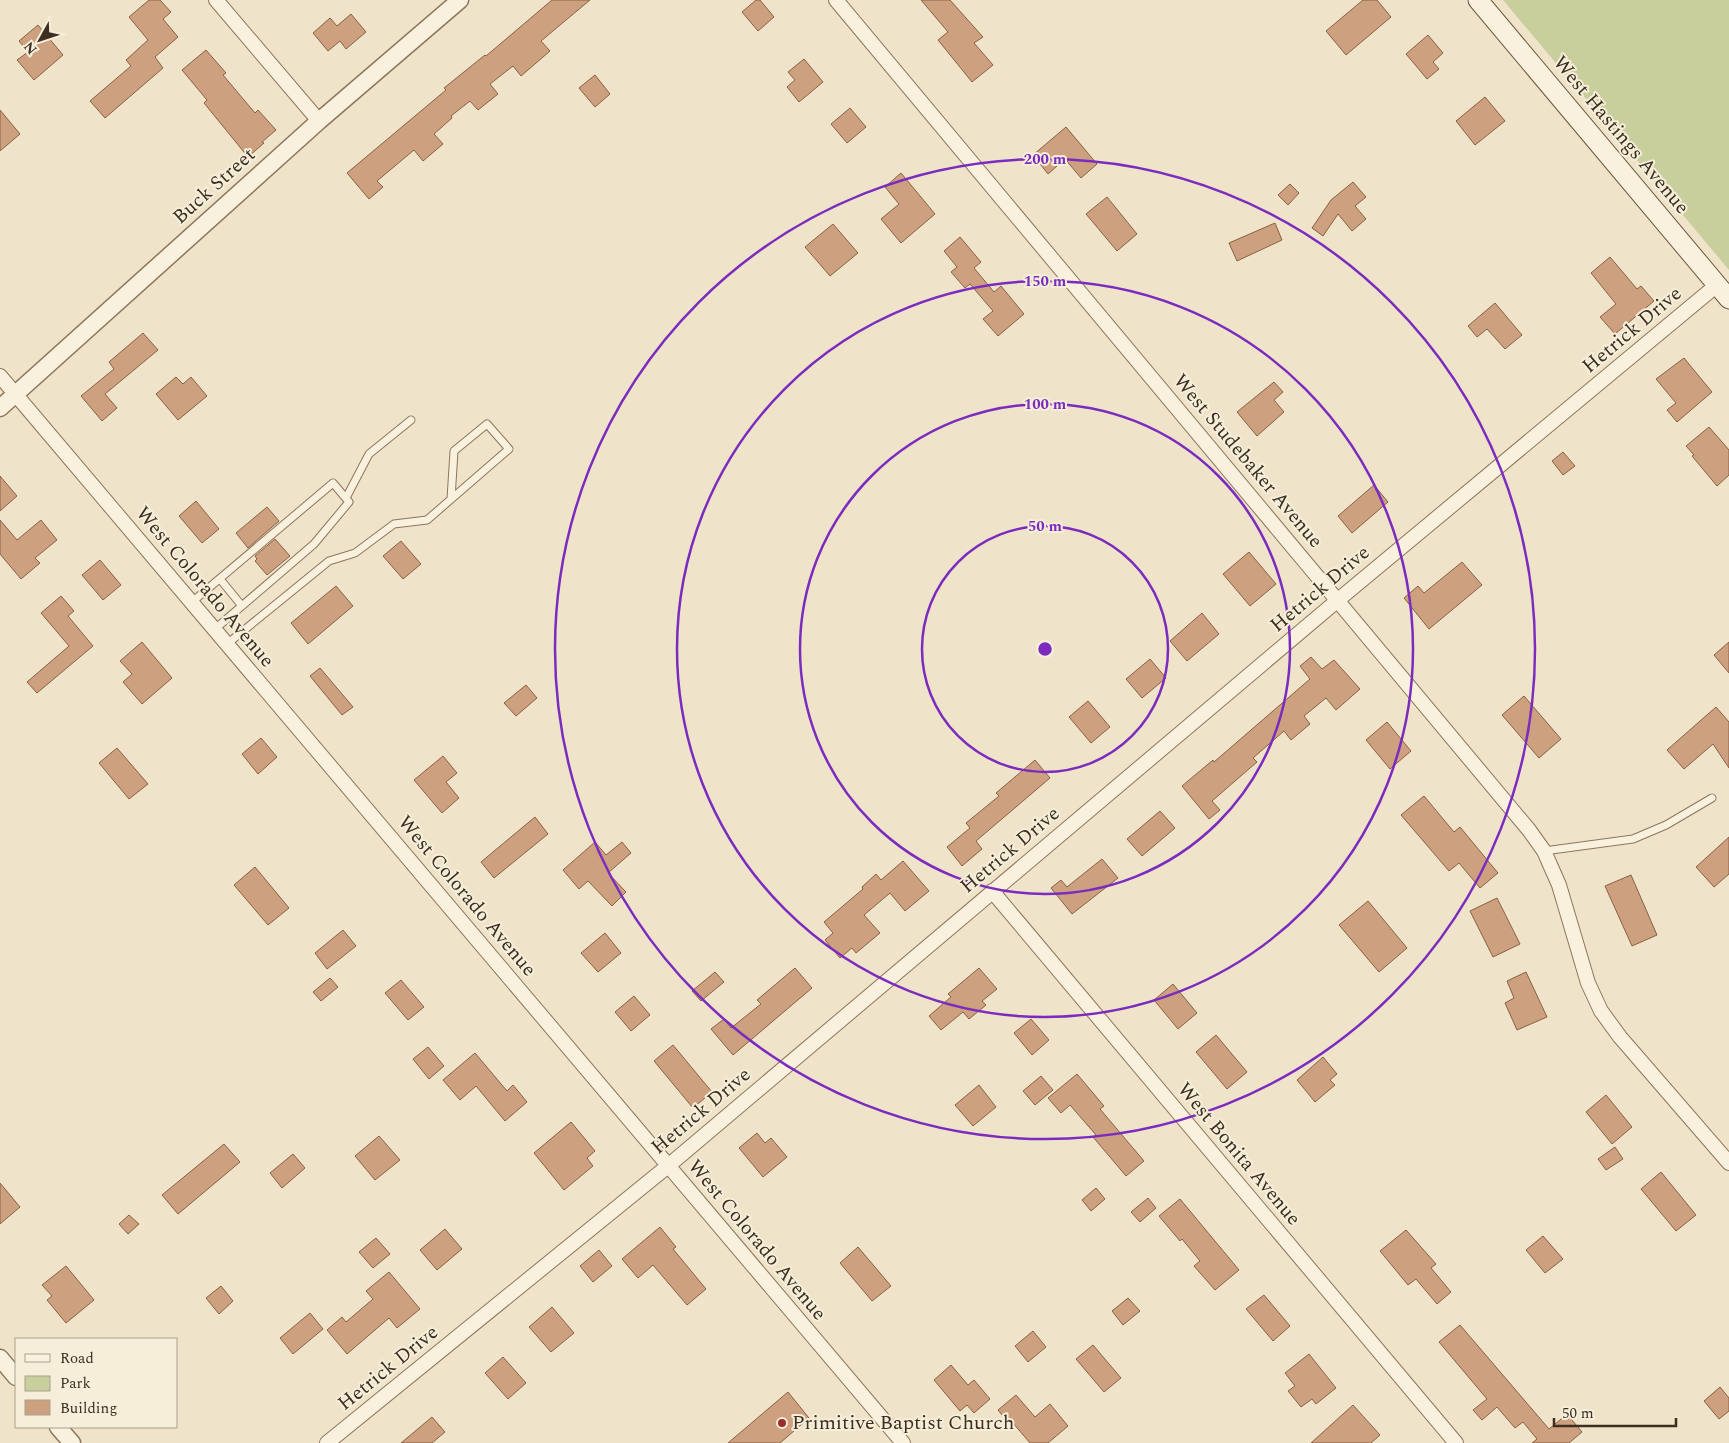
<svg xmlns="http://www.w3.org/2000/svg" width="1729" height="1443" font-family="Spectral,serif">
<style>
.green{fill:#c8ce9c}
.building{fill:#cda07f;stroke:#8b6043}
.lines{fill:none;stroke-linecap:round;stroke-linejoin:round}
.service-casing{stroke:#8c765d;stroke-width:9}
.minor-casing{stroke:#8c765d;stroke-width:16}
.tertiary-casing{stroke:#8c765d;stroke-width:19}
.secondary-casing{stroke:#6e5740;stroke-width:21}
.service{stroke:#f9f1dd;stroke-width:7}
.minor{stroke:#f9f1dd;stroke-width:14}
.tertiary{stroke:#f9f1dd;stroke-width:16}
.secondary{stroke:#f9f1dd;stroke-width:19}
.ring{fill:none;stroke:#7b2cbf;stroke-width:2.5}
.poi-dot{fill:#9c2c2c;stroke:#f6eed9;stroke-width:2}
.labels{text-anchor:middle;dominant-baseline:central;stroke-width:4;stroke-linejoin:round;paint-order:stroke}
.street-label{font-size:20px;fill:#3c2e21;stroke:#f6eed9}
.poi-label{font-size:20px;fill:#3c2e21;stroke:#f6eed9;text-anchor:start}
.centre{fill:#7b2cbf;stroke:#f6eed9;stroke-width:2.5}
.ring-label{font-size:15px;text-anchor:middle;font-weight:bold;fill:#7b2cbf;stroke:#f6eed9;stroke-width:4;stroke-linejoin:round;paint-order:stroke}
</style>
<rect width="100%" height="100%" fill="#efe4c9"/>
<path class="green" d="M1503 0H1729V270Z"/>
<path class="building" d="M149 0H160L171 12 163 19 178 37 155 57 163 68 105 118 90 101 131 66 126 60 148 40 129 17Z
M552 0H590L541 41 550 51 521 76 513 66 490 84 498 94 478 110 470 101 451 116 452 118 434 134 443 144 423 161 414 150 377 181 383 187 369 199 347 173 446 90 444 88 485 55 486 56Z
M756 0H760L774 17 758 31 742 12Z
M921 0H950L983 37 974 43 993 65 972 82 938 40 948 32Z
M1363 0H1377L1391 17 1346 55 1326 31Z
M351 14 366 32 346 49 340 41 328 51 313 33 330 18 337 26Z
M38 25 63 55 34 80 17 60 28 52 19 41Z
M1428 35 1443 53 1433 62 1439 69 1427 79 1406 54Z
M206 50 226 73 223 75 255 113 258 110 276 130 262 142 264 143 248 157 204 103 207 100 182 70Z
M804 59 823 82 799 102 787 87 795 80 788 72Z
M595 75 610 94 595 107 579 88Z
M1485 97 1505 121 1475 145 1456 121Z
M850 108 866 127 847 143 831 124Z
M0 110 20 134 0 151Z
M1066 127 1097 164 1081 178 1065 159 1048 174 1033 155Z
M901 173 935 214 901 243 881 219 899 204 885 187Z
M1353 182 1366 197 1355 206 1366 219 1352 231 1338 214 1323 236 1312 228 1331 200Z
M1290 184 1299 193 1288 205 1278 195Z
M1107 197 1137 234 1117 251 1086 214Z
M1275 223 1282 240 1237 261 1229 243Z
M833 224 858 253 830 276 805 247Z
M960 237 981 262 974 268 994 292 1001 286 1024 314 998 336 983 319 993 311 970 284 965 288 951 272 957 267 944 251Z
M1610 257 1637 289 1641 286 1654 301 1615 334 1600 317 1616 304 1591 273Z
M1495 303 1522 335 1505 349 1487 329 1477 337 1468 326Z
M143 333 158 350 105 394 117 408 102 421 81 396 114 369 109 362Z
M1684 358 1712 392 1677 422 1667 410 1676 403 1656 379Z
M176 377 183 384 191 377 207 396 178 420 156 394Z
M1274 382 1283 392 1274 400 1284 412 1257 436 1237 412Z
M1709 427 1729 450V475L1717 486 1692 456 1694 455 1686 446Z
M1563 452 1575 466 1563 475 1552 461Z
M0 476 17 496 0 511Z
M1374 485 1388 502 1352 533 1338 516Z
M196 501 219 529 202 543 179 516Z
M267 507 279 521 248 548 236 533Z
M0 520 17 540 41 520 57 540 35 558 40 563 21 579 0 554Z
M275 539 290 556 267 575 255 561 257 559 255 556Z
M401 541 421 564 403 579 383 556Z
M1249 552 1276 584 1250 606 1223 574Z
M100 560 121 585 103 600 82 575Z
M1462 562 1482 585 1429 629 1404 598 1418 586 1424 593Z
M336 586 353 606 308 644 291 623Z
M61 596 74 611 68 616 93 646 37 693 27 682 69 646 41 613Z
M1202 613 1219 634 1187 661 1170 641Z
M142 642 172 678 142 704 123 682 132 674 120 661Z
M1729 642V673L1714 655Z
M1311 657 1322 669 1334 660 1360 689 1336 710 1326 698 1304 716 1310 724 1291 740 1284 731 1253 758 1257 762 1212 801 1220 810 1209 819 1182 786 1213 760 1214 762 1310 679 1300 666Z
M1150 659 1166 678 1142 698 1126 679Z
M320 668 353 707 342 715 310 676Z
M526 685 537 698 516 716 504 703Z
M1524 696 1561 739 1539 758 1502 715Z
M1088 701 1110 727 1091 743 1069 717Z
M1716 707 1729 722V768L1713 744 1684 769 1667 750Z
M1387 722 1411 751 1390 769 1366 740Z
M261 738 277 757 258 774 242 754Z
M117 748 148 784 129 799 99 763Z
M443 756 457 773 446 782 459 798 442 813 414 780Z
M1035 760 1050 778 976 841 982 849 962 866 947 847 970 828 966 823 999 796 996 793Z
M1424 796 1454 832 1460 827 1498 873 1480 888 1459 863 1449 871 1401 815Z
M1160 811 1175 828 1142 856 1127 839Z
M535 817 548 834 494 878 481 862Z
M1729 837V874L1714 887 1696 867Z
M595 842 606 855 622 842 631 853 608 873 626 892 612 906 588 881 579 889 563 870Z
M1102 859 1118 878 1072 914 1051 888 1061 880 1067 887Z
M903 861 929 891 905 911 890 893 864 915 880 933 856 953 852 948 840 958 825 940 833 933 824 922 863 889 862 887 876 874 881 880Z
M255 867 289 908 268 925 234 885Z
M1631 875 1657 935 1632 946 1605 886Z
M1497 898 1520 944 1493 957 1470 911Z
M1368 901 1407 948 1379 972 1339 925Z
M343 930 356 946 327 969 315 953Z
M605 933 621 953 598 972 581 953Z
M795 968 812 988 733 1055 711 1029 724 1019 731 1028 761 1004 757 1000Z
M979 968 997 989 982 1001 986 1005 969 1019 963 1012 941 1030 929 1016 951 997 948 994Z
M715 972 724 982 701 1001 692 991Z
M1526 972 1547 1017 1517 1030 1505 1003 1514 998 1507 981Z
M330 978 338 987 321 1001 313 992Z
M401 980 424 1007 408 1020 385 993Z
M1173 984 1197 1013 1178 1029 1154 1000Z
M634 996 650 1015 631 1031 615 1012Z
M1031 1019 1049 1040 1032 1055 1014 1033Z
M1216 1035 1247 1072 1227 1089 1196 1052Z
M673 1045 712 1092 693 1108 654 1061Z
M428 1047 444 1066 429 1079 413 1059Z
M475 1053 507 1091 513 1085 527 1102 505 1121 476 1086 460 1100 443 1080Z
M1323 1057 1337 1074 1330 1080 1335 1085 1315 1102 1297 1080Z
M1077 1074 1104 1106 1100 1109 1144 1161 1126 1176 1093 1137 1096 1135 1070 1105 1061 1113 1048 1098Z
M1041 1076 1053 1090 1035 1105 1023 1091Z
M979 1085 996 1107 973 1126 955 1105Z
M1606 1095 1632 1127 1612 1144 1586 1112Z
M571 1122 595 1151 587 1158 593 1166 564 1190 534 1153Z
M757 1133 765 1143 771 1138 787 1157 763 1177 739 1148Z
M379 1136 400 1160 375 1180 355 1156Z
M224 1144 240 1162 178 1214 162 1195Z
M1615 1147 1623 1159 1606 1170 1598 1159Z
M293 1154 305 1168 282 1188 270 1173Z
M1661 1172 1696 1215 1676 1231 1641 1189Z
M0 1183 20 1207 0 1224Z
M1096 1188 1105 1199 1091 1211 1082 1200Z
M1148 1198 1156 1208 1140 1222 1131 1212Z
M1180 1199 1239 1270 1215 1290 1194 1266 1200 1261 1182 1239 1180 1241 1159 1216Z
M129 1215 139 1224 128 1234 119 1224Z
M660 1227 676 1247 673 1249 706 1289 687 1305 653 1265 638 1278 622 1259Z
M445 1229 462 1249 437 1270 420 1250Z
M1406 1230 1436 1264 1431 1268 1451 1292 1437 1304 1416 1279 1408 1285 1380 1251Z
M1543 1236 1563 1259 1545 1273 1526 1250Z
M376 1238 390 1254 373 1268 359 1252Z
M858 1247 891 1286 872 1301 840 1263Z
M599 1250 612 1266 593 1282 580 1266Z
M66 1266 94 1300 66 1323 47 1300 52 1296 42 1285Z
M389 1272 420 1309 397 1328 389 1318 347 1354 327 1330 342 1317 346 1322 373 1299 366 1291Z
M221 1286 233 1301 219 1314 206 1298Z
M1264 1295 1290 1326 1273 1341 1246 1309Z
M1128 1298 1140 1311 1123 1325 1112 1311Z
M552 1307 574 1333 551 1352 529 1327Z
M310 1313 323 1329 293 1354 280 1338Z
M1460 1325 1549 1429 1567 1414 1582 1432 1569 1443H1532L1537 1439 1523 1422 1515 1428 1497 1407 1482 1420 1473 1410 1487 1399 1439 1342Z
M1033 1331 1046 1347 1028 1362 1015 1346Z
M1093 1345 1121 1378 1104 1392 1076 1359Z
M1309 1354 1336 1388 1316 1404 1312 1399 1301 1407 1288 1391 1295 1386 1285 1373Z
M503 1357 526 1383 508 1399 485 1373Z
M951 1365 968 1385 974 1380 990 1399 974 1413 967 1405 960 1411 934 1380Z
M1720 1387 1729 1398V1411L1719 1419 1704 1401Z
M788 1392 809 1418 780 1443H728Z
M1016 1395 1035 1417 1050 1404 1068 1426 1048 1443H1030L1013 1423 1010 1425 998 1410Z
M1353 1405 1380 1435 1371 1443H1311Z
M432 1417 445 1432 432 1443H401Z"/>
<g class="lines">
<g class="service-casing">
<path id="service" d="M346 498 369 454 411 420
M220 579 242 606
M192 602 333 483 349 502 314 544 215 629
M227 644 329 561 355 553 394 524 427 520 509 449 487 424 454 451 451 499
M1544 851 1633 839 1666 825 1712 798"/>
</g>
<g class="minor-casing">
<path id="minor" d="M216 0 319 121
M836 0 1529 830 1544 851 1559 885 1588 983 1601 1011 1620 1037 1729 1163
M0 376 903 1443
M992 891 1456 1443
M327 1443 668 1166 1338 600 1717 285"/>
</g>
<g class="tertiary-casing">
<path id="tertiary" d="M0 408 319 121 460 0
M0 1358 16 1377
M58 1427 72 1443"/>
</g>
<g class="secondary-casing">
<path id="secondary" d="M1478 0 1729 299"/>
</g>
<use href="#service" class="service"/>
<use href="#minor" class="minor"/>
<use href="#tertiary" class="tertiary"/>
<use href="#secondary" class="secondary"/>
</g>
<g class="ring">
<circle cx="1045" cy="649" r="123"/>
<circle cx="1045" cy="649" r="245"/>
<circle cx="1045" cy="649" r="368"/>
<circle cx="1045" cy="649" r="490"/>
</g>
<circle class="poi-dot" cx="782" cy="1423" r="5"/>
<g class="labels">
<g class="street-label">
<text transform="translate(1621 135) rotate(50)">West Hastings Avenue</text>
<text transform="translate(214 186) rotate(-42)">Buck Street</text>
<text transform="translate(1632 330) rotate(-40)">Hetrick Drive</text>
<text transform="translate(1248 461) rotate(50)">West Studebaker Avenue</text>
<text transform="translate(205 587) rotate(50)">West Colorado Avenue</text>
<text transform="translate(1320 589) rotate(-40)">Hetrick Drive</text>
<text transform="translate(1010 850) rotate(-40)">Hetrick Drive</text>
<text transform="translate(467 896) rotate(50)">West Colorado Avenue</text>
<text transform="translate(701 1111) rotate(-40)">Hetrick Drive</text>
<text transform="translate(1239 1154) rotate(50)">West Bonita Avenue</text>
<text transform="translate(757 1240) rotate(50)">West Colorado Avenue</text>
<text transform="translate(388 1368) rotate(-39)">Hetrick Drive</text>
</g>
<g class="poi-label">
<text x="792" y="1423">Primitive Baptist Church</text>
</g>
</g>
<circle cx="1045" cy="649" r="8" class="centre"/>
<g class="ring-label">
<text x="1045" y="164">200 m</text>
<text x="1045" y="286">150 m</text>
<text x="1045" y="409">100 m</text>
<text x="1045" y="531">50 m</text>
</g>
<rect x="15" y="1338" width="162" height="90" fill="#f6eed9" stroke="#aca18f"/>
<rect x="25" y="1354" width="25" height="8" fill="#f9f1dd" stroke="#aca18f"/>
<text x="60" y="1363" font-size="15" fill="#3c2e21">Road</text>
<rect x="25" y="1376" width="25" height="15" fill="#c8ce9c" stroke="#aca18f"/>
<text x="60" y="1388" font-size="15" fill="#3c2e21">Park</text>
<rect x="25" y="1400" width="25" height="15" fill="#cda07f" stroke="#aca18f"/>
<text x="60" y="1413" font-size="15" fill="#3c2e21">Building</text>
<g transform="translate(40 40) rotate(230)" stroke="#f6eed9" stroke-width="4" paint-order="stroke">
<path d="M0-4L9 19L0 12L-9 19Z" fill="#3c2e21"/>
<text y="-8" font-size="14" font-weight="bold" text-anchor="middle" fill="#3c2e21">N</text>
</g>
<path d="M1554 1418v8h122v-8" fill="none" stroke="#3c2e21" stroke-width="2.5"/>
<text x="1562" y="1418" font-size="15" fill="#3c2e21" stroke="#f6eed9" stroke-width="4" paint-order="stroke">50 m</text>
</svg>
